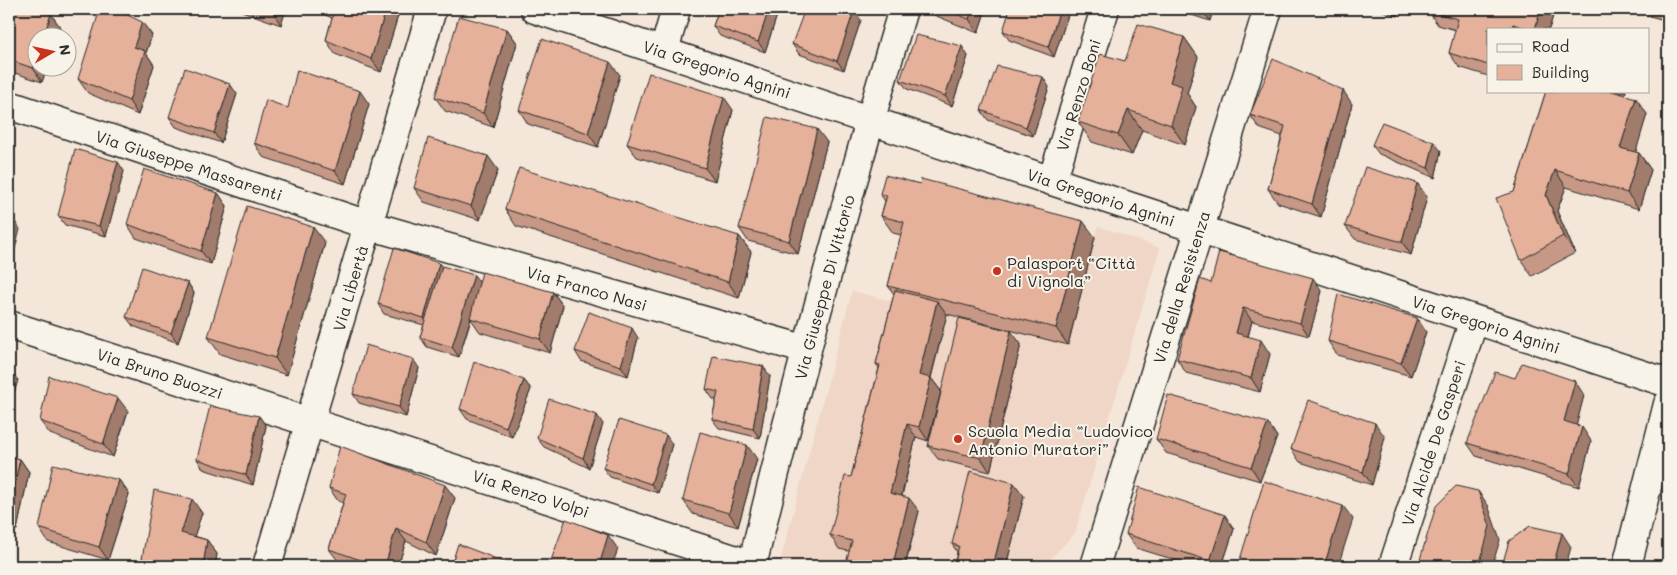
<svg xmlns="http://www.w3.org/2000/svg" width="1677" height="575" font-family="Mali,sans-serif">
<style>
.built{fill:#f0d6c6}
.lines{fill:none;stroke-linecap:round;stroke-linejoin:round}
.minor-casing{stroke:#2b2b2b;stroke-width:31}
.minor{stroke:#f7f3e8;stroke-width:28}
.wall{fill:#c69885;stroke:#2b2b2b}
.shaded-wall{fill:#a17c6c;stroke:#2b2b2b}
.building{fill:#e6b19b;stroke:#2b2b2b}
.poi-dot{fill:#c8321e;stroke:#f7f3e8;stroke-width:2}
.labels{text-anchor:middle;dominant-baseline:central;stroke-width:4;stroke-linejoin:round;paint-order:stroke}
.street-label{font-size:16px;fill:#2b2b2b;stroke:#f7f3e8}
.poi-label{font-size:16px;fill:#2b2b2b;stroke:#f7f3e8;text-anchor:start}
</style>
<rect width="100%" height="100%" fill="#f4e6d9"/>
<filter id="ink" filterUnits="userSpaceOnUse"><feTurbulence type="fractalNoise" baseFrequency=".02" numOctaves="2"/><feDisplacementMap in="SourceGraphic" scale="10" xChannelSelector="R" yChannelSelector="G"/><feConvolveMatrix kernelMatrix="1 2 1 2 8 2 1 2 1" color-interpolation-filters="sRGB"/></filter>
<g filter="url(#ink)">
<path class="built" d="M1098 226 1160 248 1075 533 1044 566H779L852 291 1068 345Z"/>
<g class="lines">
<g class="minor-casing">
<path id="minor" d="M535 9 1052 181 1668 383
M664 51 676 9
M9 105 368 225 807 350
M1052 181 1105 9
M9 325 752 565
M267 566 432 9
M752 566C797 379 848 193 903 9
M1095 566 1268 9
M1393 566 1474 320
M1627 566 1668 404"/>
</g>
<use href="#minor" class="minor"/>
</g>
<path class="wall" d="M9 9 51 14 60 27 42 82 9 71Z
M236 9H286L281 25Z
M317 9H400L381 72 335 54 326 40 332 18 319 12Z
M719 9H779L765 52 720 36 713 26Z
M929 9H986L978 33 934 15Z
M1070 9 1054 57 1009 40 1003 31Z
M1173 9H1213L1210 21Z
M1377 9H1400L1398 16Z
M1555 9 1549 29H1488V76L1459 67 1449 53 1456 30 1438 25 1428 11Z
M1642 9H1668V21L1646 15Z
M861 20 844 70 799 54 792 44Z
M507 29 517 43 493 127 445 111 435 97Z
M152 35 146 53 154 65 138 115 88 93 78 79Z
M1184 37 1198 57 1187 93 1196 107 1185 145 1142 130 1132 155 1092 142 1078 122 1125 61Z
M968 56 952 106 907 89 900 80Z
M620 75 598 147 528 124 519 110Z
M1049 87 1033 136 988 120 981 110Z
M1546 91H1626L1625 95 1647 114 1635 152 1639 153 1651 170 1639 209 1566 187 1557 211 1575 253 1532 276 1521 260 1514 192Z
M237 94 221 143 176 127 169 117Z
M369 104 345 184 263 157 254 143 288 108Z
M1352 104 1321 217 1278 203 1268 189 1282 136 1259 128 1250 115Z
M733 110 715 181 637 157 627 144Z
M827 142 798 254 748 241 739 228Z
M1372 145 1441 151 1435 178 1379 154Z
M498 170 480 220 424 202 414 188Z
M124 171 106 236 65 225 58 216Z
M1417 183 1427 197 1411 255 1355 239 1345 226Z
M218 193 227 206 211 264 136 238 127 224Z
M880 194 1095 237 1068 345 947 314 931 378 941 391 928 441 916 437 902 496 919 511 906 563 839 549 830 535 851 477 879 368 876 364 894 294 888 286 901 235 893 233 881 216 885 201Z
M505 209 739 236 751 252 739 298 516 226Z
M325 243 287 375 220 354 208 337Z
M442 267 479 281 553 292 563 306 550 353 480 332 471 319 459 357 427 347 420 337 424 325 384 314 378 304Z
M188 283 194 293 178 343 133 326 126 317Z
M1211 283 1322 291 1309 336 1252 321 1248 337 1270 354 1260 392 1186 373 1177 359Z
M1426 332 1411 376 1337 355 1328 341Z
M638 338 628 376 581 361 575 351Z
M1021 344 990 472 938 459 928 446Z
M419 368 406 417 359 403 353 394Z
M770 376 760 438 719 428 712 419 716 400 713 399 706 389Z
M1515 378 1584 395 1576 425 1591 441 1579 487 1476 456 1467 443Z
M524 380 531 389 512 437 467 419 460 409Z
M128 411 113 457 50 434 40 421Z
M259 416 266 426 253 485 203 469 197 459Z
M1268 423 1277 437 1260 481 1166 453 1156 439Z
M603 424 589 468 544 447 537 438Z
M1385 437 1372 485 1300 462 1291 449Z
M672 444 658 493 610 477 603 468Z
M9 456 20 459 29 472 17 530 9 528Z
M757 459 738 527 693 514 683 500Z
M119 480 129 494 108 560 48 542 39 528Z
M329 488 455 498 436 556 406 541 398 566H350L339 562 329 549 343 503 338 501Z
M1024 496 1006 566H954L957 552 952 544Z
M202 513 194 536 207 540 217 554 215 566H147L142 559Z
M1234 529 1222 566H1195L1136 548 1126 534Z"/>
<path class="shaded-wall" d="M272 9H286L281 25 272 11Z
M386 9H400L381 72 371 59Z
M769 9H779L765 52 758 42Z
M972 9H986L978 33 969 19Z
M1060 9H1070L1054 57 1048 47Z
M1201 9H1213L1210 21Z
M1393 9H1400L1398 16Z
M1541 9H1555L1549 29H1535Z
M854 11 861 20 844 70 837 61Z
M51 14 60 27 57 38H43Z
M142 22 152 35 146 53 154 65 138 115 129 101 134 47Z
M1513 24 1516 29H1512Z
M507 29 517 43 493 127 483 113Z
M1184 37 1198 57 1187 93 1196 107 1185 145 1171 125 1170 82Z
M962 46 968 56 952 106 945 96Z
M38 54V68H47L42 82 33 68Z
M610 62 620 75 598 147 588 133Z
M1043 77 1049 87 1033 136 1026 127Z
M230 84 237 94 221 143 214 133Z
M1343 90 1352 104 1321 217 1312 204Z
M360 91 369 104 345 184 335 171Z
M1611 91H1626L1622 107Z
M724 97 733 110 715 181 705 168Z
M1636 98 1647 114 1632 165 1620 148Z
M1128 110 1142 130 1132 155 1118 135Z
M817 129 827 142 798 254 789 241Z
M1434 142 1441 151 1435 178 1428 168Z
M1639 153 1651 170 1639 209 1627 193Z
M488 156 498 170 480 220 471 206Z
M118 162 124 171 106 236 99 226Z
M1555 170 1566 187 1557 211 1575 253 1563 236 1546 195Z
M1417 183 1427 197 1411 255 1402 242Z
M218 193 227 206 211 264 201 251Z
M13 219 20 229 9 273V236Z
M1083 221 1095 237 1068 345 1056 328Z
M313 227 325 243 287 375 275 358Z
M739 236 751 252 739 298 728 282Z
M439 263 446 273 431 328 424 318Z
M474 275 481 284 459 357 452 347Z
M1313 278 1322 291 1309 336 1300 323Z
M188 283 194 293 178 343 171 333Z
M553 292 563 306 550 353 540 339Z
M937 301 947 314 928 388 919 375Z
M1243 308 1252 321 1245 347 1236 333Z
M1417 318 1426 332 1411 376 1401 363Z
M632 328 638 338 628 376 621 366Z
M1011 331 1021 344 990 472 981 458Z
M1261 340 1270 354 1260 392 1251 378Z
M413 359 419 368 406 417 399 407Z
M763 366 770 376 760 438 753 429Z
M11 371 18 380 9 411V378Z
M931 378 941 391 928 441 919 427Z
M524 380 531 389 512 437 506 427Z
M1575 381 1584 395 1574 435 1564 421Z
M118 398 128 411 113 457 103 444Z
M597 415 603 424 589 468 583 458Z
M259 416 266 426 253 485 246 475Z
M1268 423 1277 437 1260 481 1251 467Z
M1375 423 1385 437 1372 485 1363 472Z
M907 424 916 437 899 506 890 493Z
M1582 427 1591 441 1579 487 1569 474Z
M666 435 672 444 658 493 651 484Z
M747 445 757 459 738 527 729 513Z
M20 459 29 472 17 530 9 519V510Z
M119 480 129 494 108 560 99 547Z
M1014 483 1024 496 1006 566H993Z
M445 485 455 498 436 556 426 542Z
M1478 491 1488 505 1500 540 1492 566H1479Z
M909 498 919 511 905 566 894 560Z
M192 499 202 513 191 546 181 533Z
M1343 506 1353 519 1338 566H1324Z
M1225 515 1234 529 1222 566H1214L1210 561Z
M396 528 406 541 398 566H385Z
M1562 533 1571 547 1566 566H1553Z
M608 535 618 549 612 566H599Z
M207 540 217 554 215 566H203Z"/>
<path class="building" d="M9 9H36L51 14 43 38H38V54L33 68 9 60Z
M100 9H115L142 22 134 47 145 51 129 101 78 79Z
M264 9H272V11Z
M330 9H386L371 59 326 40 334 11Z
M719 9H769L758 42 713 26Z
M805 9H845L854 11 837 61 792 44Z
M943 9H972L969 19Z
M1010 9H1060L1048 47 1003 31Z
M1429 9H1541L1535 29H1529L1513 24 1512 29H1488V65L1449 53 1458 19 1428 11Z
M459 16 507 29 483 113 435 97Z
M1138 24 1184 37 1170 82 1182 86 1171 125 1128 110 1118 135 1078 122 1100 54 1125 61Z
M916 35 962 46 945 96 900 80Z
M542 39 610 62 588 133 519 110Z
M1273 59 1343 90 1312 204 1268 189 1285 126 1250 115Z
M997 66 1043 77 1026 127 981 110Z
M185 68 230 84 214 133 169 117Z
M297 70 360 91 335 171 254 143 266 100 288 108Z
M649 73 724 97 705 168 627 144Z
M1546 91H1612L1636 98 1620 148 1639 153 1627 193 1555 170 1546 195 1563 236 1521 260 1496 198 1514 192Z
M767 117 817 129 789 241 739 228Z
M1382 122 1434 142 1428 168 1372 145Z
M428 138 488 156 471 206 414 188Z
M75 149 118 162 99 226 58 216Z
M1365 167 1417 183 1402 242 1345 226Z
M519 168 739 236 728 282 505 209Z
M144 169 218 193 201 251 127 224Z
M885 175 920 184 921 179 1083 221 1056 328 888 286 904 222 881 216 887 195 880 194Z
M247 206 313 227 275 358 208 337Z
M9 218 13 219 9 236Z
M394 248 439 263 424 318 378 304Z
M1219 252 1313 278 1300 323 1243 308 1236 333 1261 340 1251 378 1177 359 1200 279 1211 283Z
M442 266 474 275 452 347 420 337Z
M142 267 188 283 171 333 126 317Z
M482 272 553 292 540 339 470 318Z
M895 290 937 301 919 375 931 378 919 427 907 424 890 493 909 498 894 560 918 566H845L852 541 830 535 845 476 851 477 880 365 876 364Z
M1338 294 1417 318 1401 363 1328 341Z
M589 312 632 328 621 366 575 351Z
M959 318 1011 331 981 458 928 446Z
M366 345 413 359 399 407 353 394Z
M713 356 763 366 753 429 712 419 718 392 706 389Z
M474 362 524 380 506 427 460 409Z
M1522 363 1575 381 1564 421 1582 427 1569 474 1467 443 1495 372 1515 378Z
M9 370 11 371 9 378Z
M49 376 118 398 103 444 40 421Z
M1168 395 1268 423 1251 467 1156 439Z
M549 399 597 415 583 458 537 438Z
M1308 400 1375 423 1363 472 1291 449Z
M210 406 259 416 246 475 197 459Z
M619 420 666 435 651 484 603 468Z
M700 432 747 445 729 513 683 500Z
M340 446 445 485 426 542 396 528 385 566H378L329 549 346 494 329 488Z
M9 456 20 459 9 510Z
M53 464 119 480 99 547 39 528Z
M970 471 1014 483 993 566H954L959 546 952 544Z
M1264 481 1343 506 1324 566H1238Z
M1456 486 1478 491 1490 526 1479 566H1418L1436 506Z
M1139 487 1225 515 1210 561 1126 534Z
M154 490 192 499 181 533 207 540 203 566H181L142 559Z
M566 519 608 535 599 566H549Z
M1530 526 1562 533 1553 566H1502L1509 541Z
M458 544 507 563 506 566H451Z
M1668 558V566H1666Z
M663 563 674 566H663Z"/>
</g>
<g class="poi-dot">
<circle cx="997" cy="271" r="5"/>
<circle cx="958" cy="439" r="5"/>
</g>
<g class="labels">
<g class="street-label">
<text transform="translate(717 69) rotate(18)">Via Gregorio Agnini</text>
<text transform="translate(1078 95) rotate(-73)">Via Renzo Boni</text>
<text transform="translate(189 165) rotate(18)">Via Giuseppe Massarenti</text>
<text transform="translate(1101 197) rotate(18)">Via Gregorio Agnini</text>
<text transform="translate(824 287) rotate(-75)">Via Giuseppe Di Vittorio</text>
<text transform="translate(1181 287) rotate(-73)">Via della Resistenza</text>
<text transform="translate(350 288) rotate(-74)">Via Libertà</text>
<text transform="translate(587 288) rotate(16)">Via Franco Nasi</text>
<text transform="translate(1486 324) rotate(18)">Via Gregorio Agnini</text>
<text transform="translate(160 373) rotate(18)">Via Bruno Buozzi</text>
<text transform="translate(1433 443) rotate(-72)">Via Alcide De Gasperi</text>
<text transform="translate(531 493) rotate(18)">Via Renzo Volpi</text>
</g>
<g class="poi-label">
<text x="1007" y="262">Palasport “Città<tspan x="1007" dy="18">di Vignola”</tspan></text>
<text x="968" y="430">Scuola Media “Ludovico<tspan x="968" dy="18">Antonio Muratori”</tspan></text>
</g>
</g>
<rect width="1677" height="575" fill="none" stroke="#f7f3e8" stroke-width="30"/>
<rect x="15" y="15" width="1647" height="545" fill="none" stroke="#2b2b2b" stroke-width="2" filter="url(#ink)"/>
<rect x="1487" y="28" width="162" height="65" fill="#f7f3e8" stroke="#a5a39c"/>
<rect x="1497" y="44" width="25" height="8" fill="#f7f3e8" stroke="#a5a39c"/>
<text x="1532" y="52" font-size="15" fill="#2b2b2b">Road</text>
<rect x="1497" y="65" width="25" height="15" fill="#e6b19b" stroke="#a5a39c"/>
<text x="1532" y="78" font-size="15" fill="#2b2b2b">Building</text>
<g transform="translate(52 52) rotate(81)"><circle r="24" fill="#f7f3e8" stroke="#a5a39c"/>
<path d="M0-4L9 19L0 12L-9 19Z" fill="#c8321e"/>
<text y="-8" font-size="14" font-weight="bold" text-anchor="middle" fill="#2b2b2b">N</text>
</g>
</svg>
